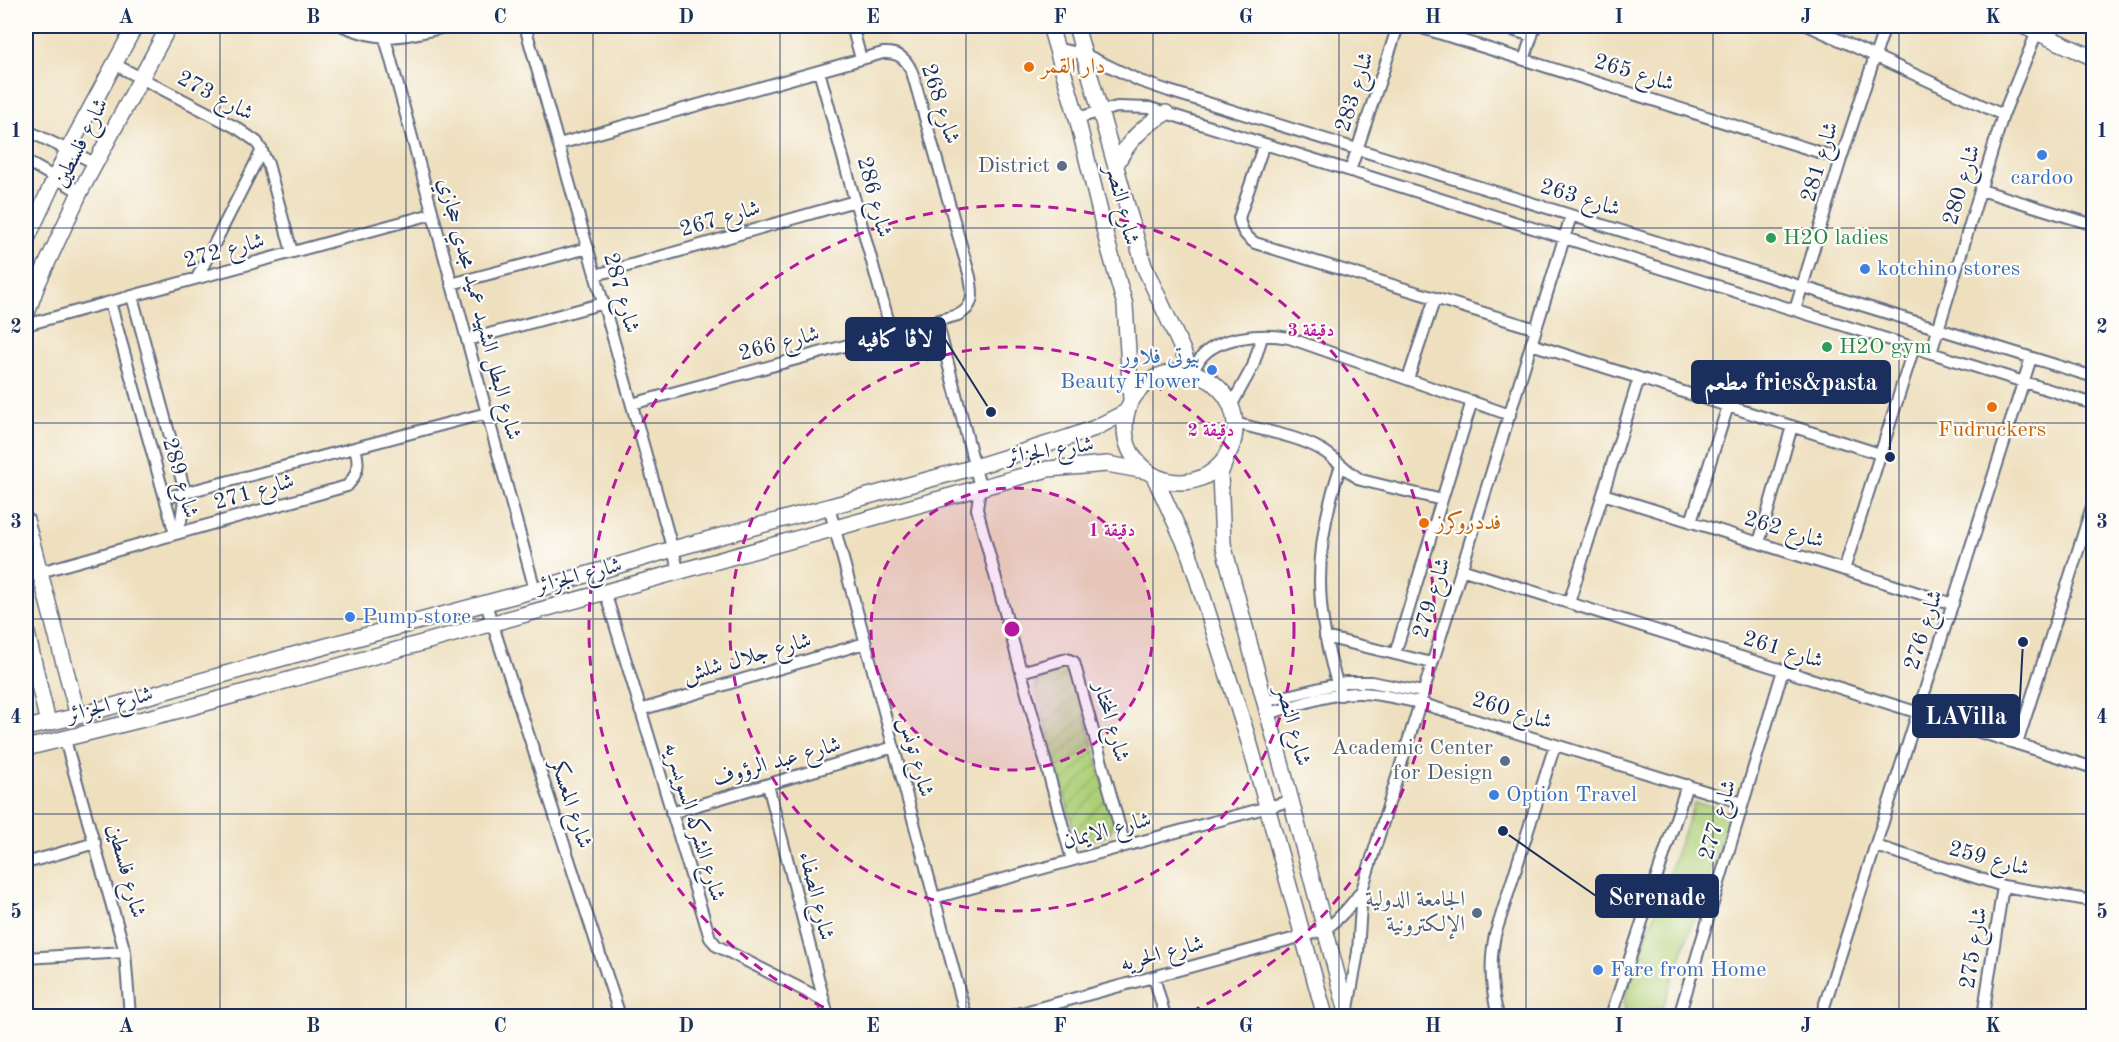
<svg xmlns="http://www.w3.org/2000/svg" width="2119" height="1042" font-family="'Old Standard TT',Amiri,serif">
<style>
.park{fill:#aed078;stroke:#64806b;stroke-width:1.5}
.garden{fill:url(#garden-furrows);stroke:#64806b;stroke-width:1.5}
.lines{fill:none;stroke-linecap:round;stroke-linejoin:round}
.street-casing{stroke:#656d80;stroke-width:14}
.secondary-casing{stroke:#656d80;stroke-width:18}
.street{stroke:#fff;stroke-width:10}
.secondary{stroke:#fff;stroke-width:15}
.grid{fill:none;stroke:#1b2f5e;stroke-width:1.5;stroke-opacity:0.55}
.ring{fill:none;stroke:#b5179e;stroke-width:3;stroke-dasharray:10 8}
.food-dot{fill:#e8710a;stroke:#fdfcf7;stroke-width:2}
.shop-dot{fill:#3f7fe0;stroke:#fdfcf7;stroke-width:2}
.service-dot{fill:#5c6f8a;stroke:#fdfcf7;stroke-width:2}
.leisure-dot{fill:#2e9e5b;stroke:#fdfcf7;stroke-width:2}
.labels{text-anchor:middle;dominant-baseline:central;stroke-width:4.5;stroke-linejoin:round;paint-order:stroke}
.food-label{font-size:22px;fill:#c56008;stroke:#fdfcf7;text-anchor:start}
.street-label{font-size:22px;fill:#1b2f5e;stroke:#fdfcf7}
.service-label{font-size:22px;fill:#4e5e75;stroke:#fdfcf7;text-anchor:end}
.shop-label{font-size:22px;fill:#366cbe;stroke:#fdfcf7;text-anchor:start}
.leisure-label{font-size:22px;fill:#27864d;stroke:#fdfcf7;text-anchor:start}
.centre{fill:#b5179e;stroke:#fdfcf7;stroke-width:3}
.ring-label{font-size:18px;text-anchor:middle;font-weight:bold;fill:#b5179e;stroke:#fdfcf7;stroke-width:4.5;stroke-linejoin:round;paint-order:stroke}
.leader{fill:none;stroke:#1b2f5e;stroke-width:2}
.callout-dot{fill:#1b2f5e;stroke:#fdfcf7;stroke-width:2}
.callout{fill:#1b2f5e;stroke:#1b2f5e;stroke-width:2}
.callout-label{font-size:24px;text-anchor:middle;font-weight:bold;fill:#fff}
.neatline{fill:none;stroke:#1b2f5e;stroke-width:2}
.grid-label{font-size:20px;text-anchor:middle;font-weight:bold;fill:#1b2f5e}
</style>
<defs>
<pattern id="garden-furrows" width="10" height="10" patternUnits="userSpaceOnUse" patternTransform="scale(1.5)"><rect width="10" height="10" fill="#aed078"/><path d="M-1 1l2-2M0 10L10 0M9 11l2-2" fill="none" stroke="#95b36a"/></pattern>
</defs>
<rect width="100%" height="100%" fill="#fdfcf7"/>
<filter id="ink" filterUnits="userSpaceOnUse"><feTurbulence type="fractalNoise" baseFrequency=".0167" numOctaves="2"/><feDisplacementMap in="SourceGraphic" scale="12" xChannelSelector="R" yChannelSelector="G"/><feConvolveMatrix kernelMatrix="1 2 1 2 8 2 1 2 1" color-interpolation-filters="sRGB"/></filter>
<filter id="wash" filterUnits="userSpaceOnUse"><feTurbulence type="fractalNoise" baseFrequency=".008" numOctaves="4" result="noise"/><feDisplacementMap in="SourceGraphic" scale="24" xChannelSelector="R" yChannelSelector="G"/><feGaussianBlur stdDeviation="1.35" result="paint"/><feColorMatrix in="noise" values="0 0 0 0 0 0 0 0 0 0 0 0 0 0 0 0 0 1.4 0 .05"/><feComposite in="paint" operator="in"/></filter>
<g filter="url(#wash)">
<rect width="100%" height="100%" fill="#eedfbe"/>
<path class="park" d="M1694 803 1713 806 1730 816 1663 1007 1628 1016 1623 1003Z"/>
<path class="garden" d="M1066 663 1071 665 1114 822 1110 833C1099 842 1088 842 1075 835L1036 690 1035 674Z"/>
</g>
<g filter="url(#ink)">
<g class="lines">
<g class="street-casing">
<path id="street" d="M343 26C387 45 406 35 451 26
M525 26 679 572
M852 26 861 59
M1416 26 1841 159
M1499 26 1532 36
M1809 26 2003 115
M385 38 535 590
M1057 49 1084 54 1140 81 1169 91 2094 377
M1524 60 1535 26
M114 64 237 128 257 142 268 164 292 252
M819 71 892 334
M1077 118 1117 107 1150 108 2094 404
M26 130 95 163
M559 144 883 53C898 52 906 58 912 72L970 277C973 293 975 307 958 315L632 404
M1264 144 1239 218C1241 230 1245 236 1255 243L1536 329
M26 161 80 192
M1350 171 1398 26
M1981 190 2094 225
M596 275 855 201
M197 278 262 150
M451 284 588 248
M132 296 185 492 181 521 175 534
M110 302 175 534
M1795 310 1841 159 1885 26
M937 321 980 487 977 509 1072 860
M26 325 432 214
M467 340 604 303
M1531 344 1880 454
M1931 353 2003 115 2037 32
M1194 372C1195 368 1197 363 1200 359 1216 336 1263 333 1289 338L1510 415
M1408 379 1435 298
M1231 406 1253 366 1262 337
M1235 423C1261 430 1297 436 1320 449 1335 457 1346 471 1361 480L1442 500
M1341 465C1313 547 1313 612 1341 695
M1603 494 1953 604
M165 498 487 413
M829 507 966 1016
M1691 522 1728 406
M1759 543 1792 426
M1461 569 2094 768
M1844 570 1914 347
M26 576 347 486C358 474 360 464 355 448
M605 592 710 938 717 946 823 1000
M1569 603 1639 378
M486 604 620 1016
M1325 637 1432 663
M1395 654 1472 401
M1021 672 1067 659 1074 662 1125 846
M1263 702 1345 682H1371L1423 692
M640 710 865 643
M1267 714C1296 706 1328 693 1359 693 1379 693 1400 699 1420 703L1743 803
M65 740 125 952 130 1016
M2017 744 2094 500
M768 785 828 1016
M671 813 894 747
M1876 846 2003 886 2094 901
M26 863 95 843
M934 898 1290 801
M26 958 125 952
M1154 977 1165 1016
M1348 1008 1358 952 1362 890
M1010 1016 1325 930C1340 918 1351 906 1362 890L1571 216
M1498 1016C1491 989 1489 963 1495 935L1555 745
M1611 1016 1687 785
M1679 1016 1783 670
M1821 1016 2031 358
M1983 1016 2003 886"/>
</g>
<g class="secondary-casing">
<path id="secondary" d="M1050 26 1077 118 1108 245 1125 305 1131 399
M1076 26 1144 266 1183 351 1190 372
M2023 26 2094 58
M1116 165C1128 141 1143 126 1166 113
M26 241 68 150 135 26
M26 316 37 285 80 192 169 26
M1125 427a55 55 0 1 1 110 0a55 55 0 1 1-110 0Z
M1231 446 1220 474 1223 544 1348 1016
M1154 476 1188 550 1250 745 1325 1016
M26 520 78 716
M26 629 48 723
M26 728 78 716 275 660 535 590 673 549 975 467 1067 438 1095 428 1126 412
M26 748 184 709 1048 469 1107 464 1146 471"/>
</g>
<use href="#street" class="street"/>
<use href="#secondary" class="secondary"/>
</g>
</g>
<path class="grid" d="M220 26V1016M406 26V1016M593 26V1016M780 26V1016M966 26V1016M1153 26V1016M1339 26V1016M1526 26V1016M1713 26V1016M1899 26V1016M26 228H2094M26 423H2094M26 619H2094M26 814H2094"/>
<circle cx="1012" cy="629" r="141" fill="#b5179e" fill-opacity=".12"/>
<g class="ring">
<circle cx="1012" cy="629" r="141"/>
<circle cx="1012" cy="629" r="282"/>
<path d="M840 1015A423 423 0 1 1 1184 1015"/>
</g>
<g class="food-dot">
<circle cx="1029" cy="67" r="6"/>
<circle cx="1992" cy="407" r="6"/>
<circle cx="1424" cy="523" r="6"/>
</g>
<g class="shop-dot">
<circle cx="2042" cy="155" r="6"/>
<circle cx="1865" cy="269" r="6"/>
<circle cx="1212" cy="370" r="6"/>
<circle cx="350" cy="617" r="6"/>
<circle cx="1494" cy="795" r="6"/>
<circle cx="1598" cy="970" r="6"/>
</g>
<g class="service-dot">
<circle cx="1062" cy="166" r="6"/>
<circle cx="1505" cy="761" r="6"/>
<circle cx="1477" cy="913" r="6"/>
</g>
<g class="leisure-dot">
<circle cx="1771" cy="238" r="6"/>
<circle cx="1827" cy="347" r="6"/>
</g>
<g class="labels">
<g class="food-label">
<text x="1041" y="67">دار القمر</text>
<text x="1992" y="430" text-anchor="middle">Fudruckers</text>
<text x="1436" y="523">فددروكرز</text>
</g>
<g class="street-label">
<text transform="translate(1634 73) rotate(17)">شارع 265</text>
<text transform="translate(1355 92) rotate(-72)">شارع 283</text>
<text transform="translate(215 96) rotate(28)">شارع 273</text>
<text transform="translate(940 104) rotate(72)">شارع 268</text>
<text transform="translate(81 143) rotate(-63)">شارع فلسطين</text>
<text transform="translate(1820 162) rotate(-73)">شارع 281</text>
<text transform="translate(1962 185) rotate(-73)">شارع 280</text>
<text transform="translate(874 197) rotate(75)">شارع 286</text>
<text transform="translate(1580 198) rotate(17)">شارع 263</text>
<text transform="translate(1122 205) rotate(76)">شارع النصر</text>
<text transform="translate(720 219) rotate(-16)">شارع 267</text>
<text transform="translate(224 251) rotate(-15)">شارع 272</text>
<text transform="translate(621 293) rotate(74)">شارع 287</text>
<text transform="translate(479 309) rotate(75)">شارع البطل الشهيد عميد مجدي حجازي</text>
<text transform="translate(779 344) rotate(-15)">شارع 266</text>
<text transform="translate(1050 451) rotate(-9)">شارع الجزائر</text>
<text transform="translate(180 478) rotate(74)">شارع 289</text>
<text transform="translate(254 492) rotate(-16)">شارع 271</text>
<text transform="translate(1784 530) rotate(17)">شارع 262</text>
<text transform="translate(579 576) rotate(-15)">شارع الجزائر</text>
<text transform="translate(1432 598) rotate(-73)">شارع 279</text>
<text transform="translate(1924 630) rotate(-72)">شارع 276</text>
<text transform="translate(1783 650) rotate(17)">شارع 261</text>
<text transform="translate(747 658) rotate(-16)">شارع جلال شلش</text>
<text transform="translate(110 705) rotate(-15)">شارع الجزائر</text>
<text transform="translate(1512 711) rotate(17)">شارع 260</text>
<text transform="translate(1111 722) rotate(74)">شارع المختار</text>
<text transform="translate(1293 726) rotate(75)">شارع النصر</text>
<text transform="translate(916 757) rotate(75)">شارع تونس</text>
<text transform="translate(777 762) rotate(-16)">شارع عبد الرؤوف</text>
<text transform="translate(571 804) rotate(72)">شارع المعسكر</text>
<text transform="translate(1718 820) rotate(-73)">شارع 277</text>
<text transform="translate(694 822) rotate(73)">شارع الشركه السويسريه</text>
<text transform="translate(1107 831) rotate(-15)">شارع الايمان</text>
<text transform="translate(1989 859) rotate(15)">شارع 259</text>
<text transform="translate(126 871) rotate(75)">شارع فلسطين</text>
<text transform="translate(816 896) rotate(76)">شارع الصفاء</text>
<text transform="translate(1974 948) rotate(-81)">شارع 275</text>
<text transform="translate(1162 954) rotate(-15)">شارع الحريه</text>
</g>
<g class="service-label">
<text x="1050" y="166">District</text>
<text x="1493" y="748">Academic Center<tspan x="1493" dy="25">for Design</tspan></text>
<text x="1465" y="900">الجامعة الدولية<tspan x="1465" dy="25">الإلكترونية</tspan></text>
</g>
<g class="shop-label">
<text x="2042" y="178" text-anchor="middle">cardoo</text>
<text x="1877" y="269">kotchino stores</text>
<text x="1200" y="357" text-anchor="end">بيوتى فلاور<tspan x="1200" dy="25">Beauty Flower</tspan></text>
<text x="362" y="617">Pump store</text>
<text x="1506" y="795">Option Travel</text>
<text x="1610" y="970">Fare from Home</text>
</g>
<g class="leisure-label">
<text x="1783" y="238">H2O ladies</text>
<text x="1839" y="347">H2O gym</text>
</g>
</g>
<circle cx="1012" cy="629" r="9" class="centre"/>
<g class="ring-label">
<text x="1311" y="336">3 دقيقة</text>
<text x="1211" y="436">2 دقيقة</text>
<text x="1112" y="536">1 دقيقة</text>
</g>
<path class="leader" d="M991 412L945 339M1890 457L1890 382M2023 642L2019 716M1503 831L1596 896"/>
<g class="callout-dot">
<circle cx="991" cy="412" r="6"/>
<circle cx="1890" cy="457" r="6"/>
<circle cx="2023" cy="642" r="6"/>
<circle cx="1503" cy="831" r="6"/>
</g>
<g class="callout">
<rect x="846" y="318" width="99" height="42" rx="6"/>
<rect x="1692" y="361" width="198" height="42" rx="6"/>
<rect x="1913" y="695" width="106" height="42" rx="6"/>
<rect x="1596" y="875" width="122" height="42" rx="6"/>
</g>
<g class="callout-label">
<text x="895" y="347">لاڤا كافيه</text>
<text x="1791" y="390">مطعم fries&amp;pasta</text>
<text x="1966" y="724">LAVilla</text>
<text x="1657" y="905">Serenade</text>
</g>
<rect width="2119" height="1042" fill="none" stroke="#fdfcf7" stroke-width="66"/>
<rect x="33" y="33" width="2053" height="976" class="neatline"/>
<g class="grid-label">
<text x="126" y="23">A</text>
<text x="313" y="23">B</text>
<text x="500" y="23">C</text>
<text x="686" y="23">D</text>
<text x="873" y="23">E</text>
<text x="1060" y="23">F</text>
<text x="1246" y="23">G</text>
<text x="1433" y="23">H</text>
<text x="1619" y="23">I</text>
<text x="1806" y="23">J</text>
<text x="1993" y="23">K</text>
<text x="16" y="137">1</text>
<text x="2102" y="137">1</text>
<text x="16" y="333">2</text>
<text x="2102" y="333">2</text>
<text x="16" y="528">3</text>
<text x="2102" y="528">3</text>
<text x="16" y="723">4</text>
<text x="2102" y="723">4</text>
<text x="16" y="918">5</text>
<text x="2102" y="918">5</text>
<text x="126" y="1032">A</text>
<text x="313" y="1032">B</text>
<text x="500" y="1032">C</text>
<text x="686" y="1032">D</text>
<text x="873" y="1032">E</text>
<text x="1060" y="1032">F</text>
<text x="1246" y="1032">G</text>
<text x="1433" y="1032">H</text>
<text x="1619" y="1032">I</text>
<text x="1806" y="1032">J</text>
<text x="1993" y="1032">K</text>
</g>
</svg>
